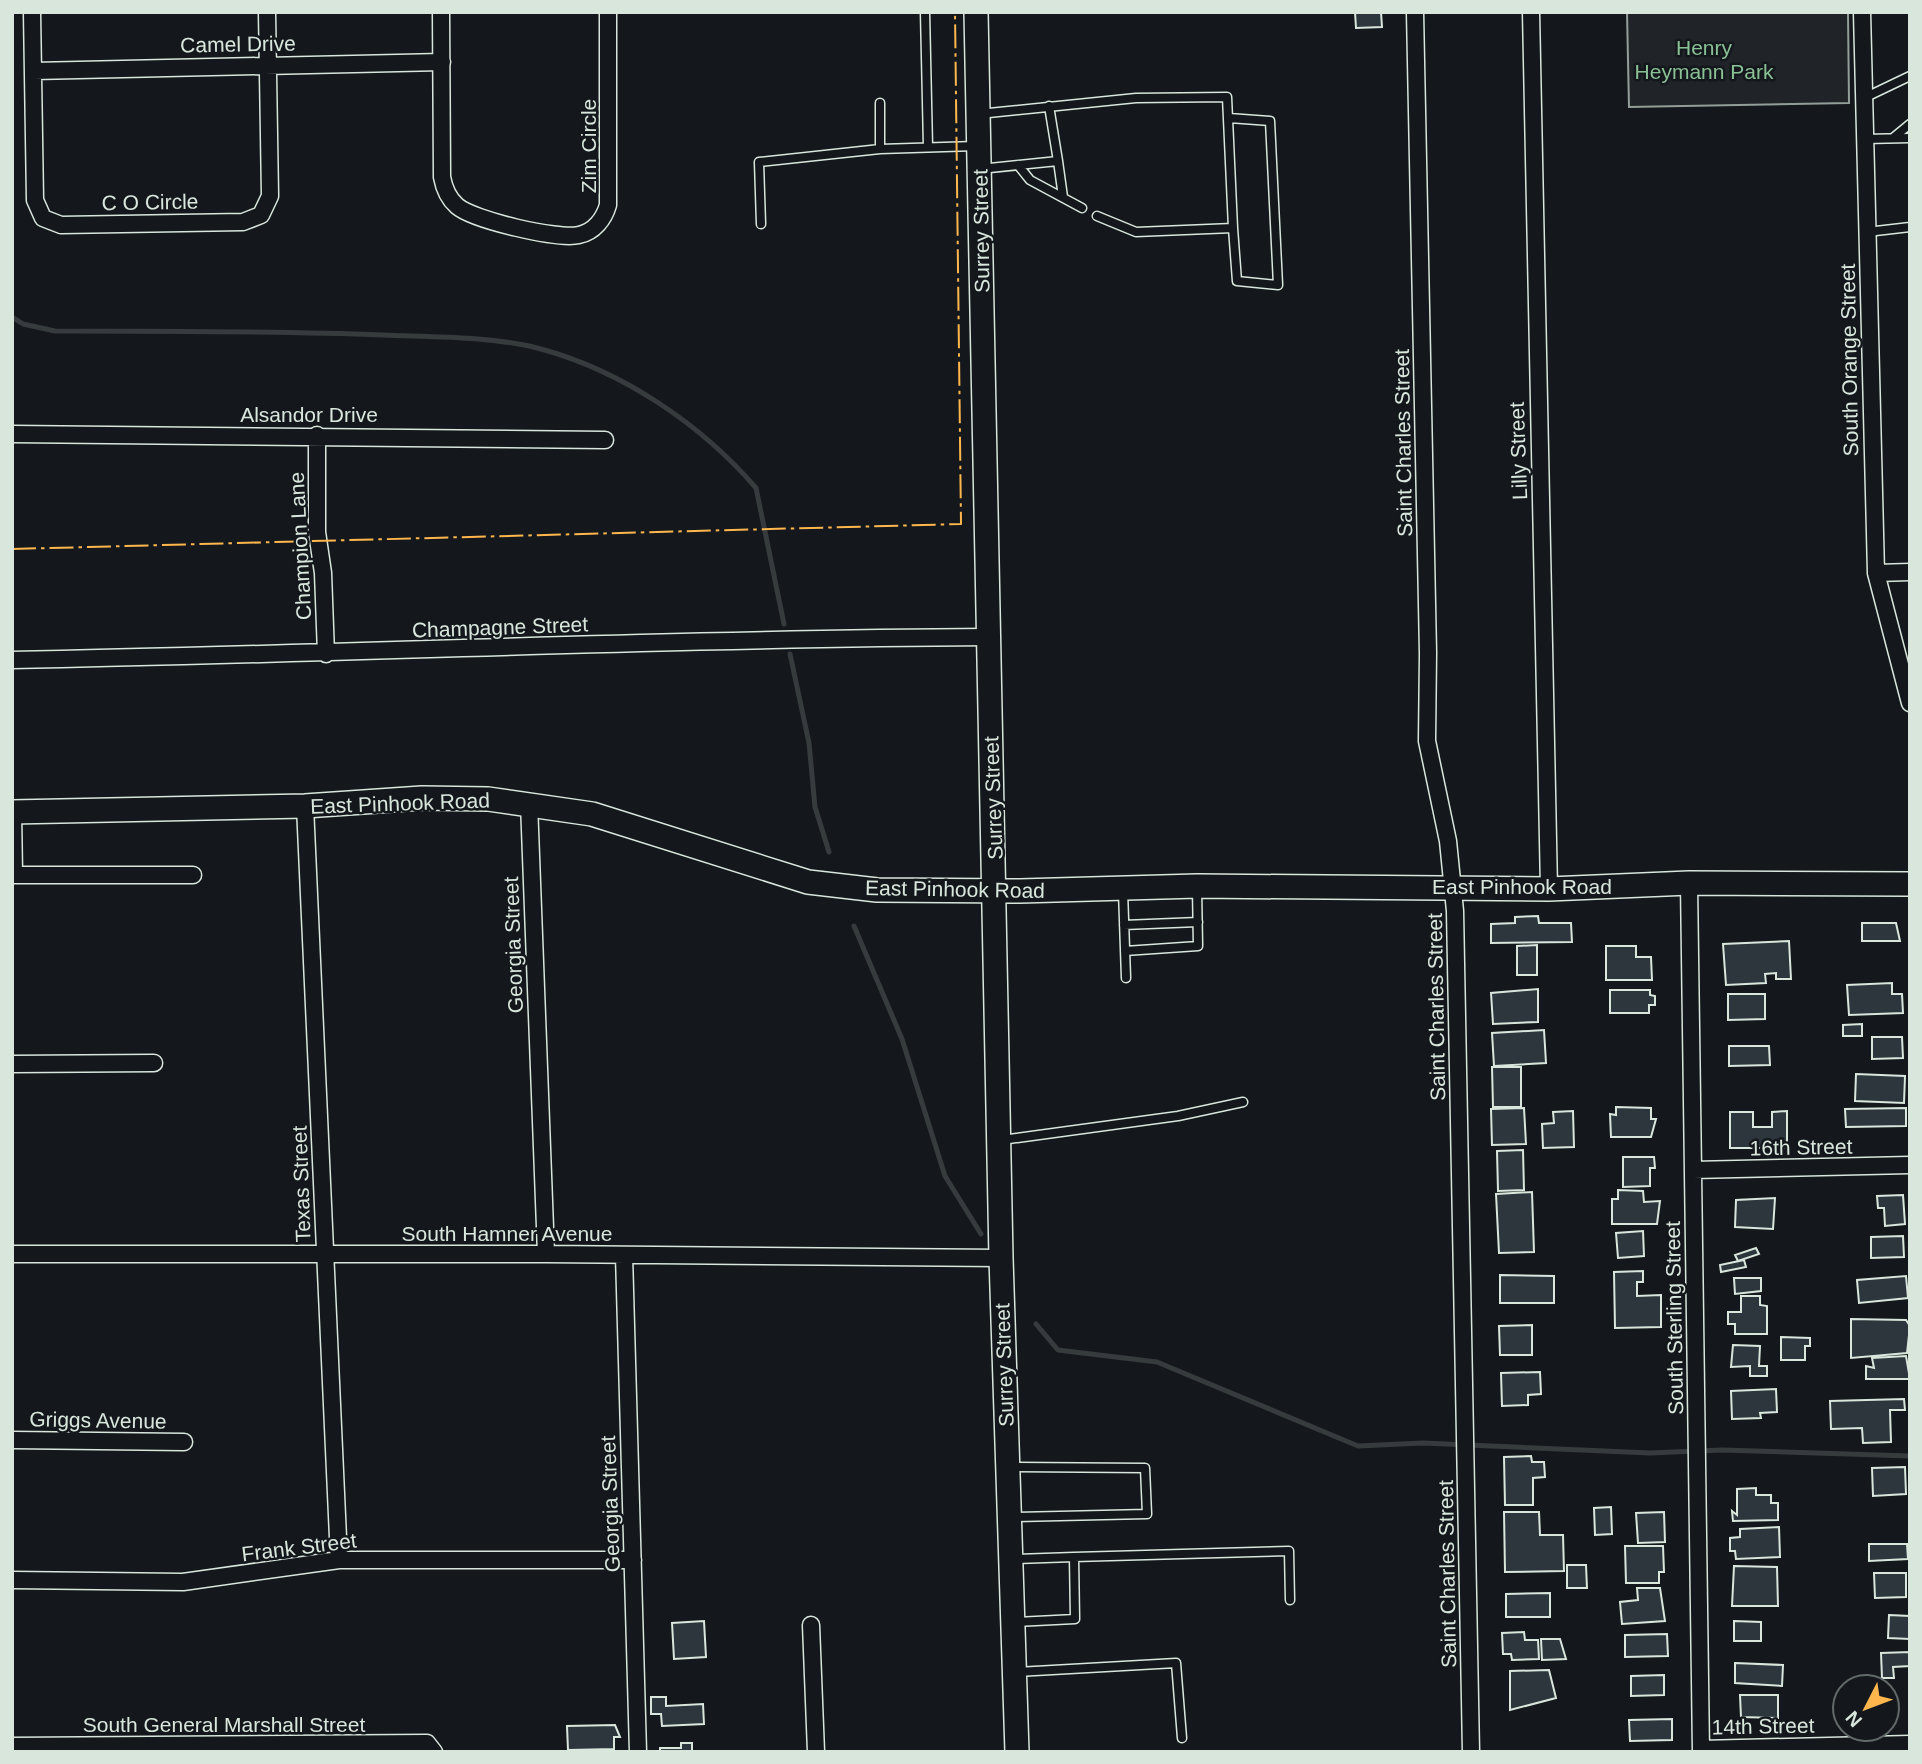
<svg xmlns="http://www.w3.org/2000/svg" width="1922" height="1764" font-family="Arial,sans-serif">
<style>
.green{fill:#202428;stroke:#939e99;stroke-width:2}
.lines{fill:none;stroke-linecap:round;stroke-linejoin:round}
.stream{stroke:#363b3e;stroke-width:5}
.building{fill:#2c363c;stroke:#d8e6dc;stroke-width:2}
.lane-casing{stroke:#d8e6dc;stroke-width:11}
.street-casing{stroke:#d8e6dc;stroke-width:19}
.secondary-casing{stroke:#d8e6dc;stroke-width:26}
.lane{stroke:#14181c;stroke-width:8}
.street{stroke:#14181c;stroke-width:16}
.secondary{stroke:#14181c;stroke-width:23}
.power{stroke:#ffb74d;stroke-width:2;stroke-dasharray:24 5 3.5 5;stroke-linecap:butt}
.labels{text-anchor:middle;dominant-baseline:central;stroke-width:5;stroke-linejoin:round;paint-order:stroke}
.street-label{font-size:21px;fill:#d8e6dc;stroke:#14181c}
.park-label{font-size:21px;fill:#8ac095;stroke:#14181c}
</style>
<rect width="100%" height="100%" fill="#14181c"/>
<path class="green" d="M1627 12H1848L1849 103 1629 107Z"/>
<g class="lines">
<path class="stream" d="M12 317 23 324 55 331C164 331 274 331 383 335 433 337 493 336 541 349 622 371 701 424 756 488L784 624
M790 654 809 743 815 807 829 852
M854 926 902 1039 945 1176 981 1234
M1036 1324 1058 1350 1157 1362 1358 1446 1423 1443 1650 1453 1722 1450 1910 1456"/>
</g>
<path class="building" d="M1355 12H1381L1382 27 1356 28Z
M1538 916 1539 923H1571L1572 942 1491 943V924L1515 923V917Z
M1862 923H1896L1900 941H1862Z
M1789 941 1791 979H1776V973L1765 974 1766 983 1726 985 1723 944Z
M1537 945V975H1517V946Z
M1606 946H1636V957H1651L1652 980H1606Z
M1892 983V994H1902L1903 1013 1849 1015 1847 985Z
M1538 989V1022L1493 1024 1491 993Z
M1610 990H1650V995L1655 996V1005H1649V1013H1610Z
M1728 994H1765V1019L1728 1020Z
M1862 1024V1036H1843V1025Z
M1544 1030 1546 1063 1494 1066 1492 1033Z
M1872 1037H1902L1903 1058 1872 1059Z
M1729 1046H1769L1770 1065 1729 1066Z
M1492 1067H1521V1107H1493Z
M1856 1074 1905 1076 1904 1103 1855 1101Z
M1616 1107 1651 1108V1119H1656L1651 1137H1611L1610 1114 1616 1115Z
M1524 1108 1526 1144 1492 1145 1491 1109Z
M1906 1108V1126L1846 1127 1845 1109Z
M1573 1111 1574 1147 1543 1148 1542 1124 1554 1123 1553 1112Z
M1787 1111V1148H1730V1112H1753V1127H1772V1112Z
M1523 1150 1524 1190 1498 1191 1497 1151Z
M1623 1157H1654L1655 1168H1650V1186L1623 1187Z
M1618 1190 1643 1191 1644 1202 1660 1201 1657 1224H1612V1199H1618Z
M1532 1192 1534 1252 1499 1253 1496 1194Z
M1903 1195 1905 1224 1885 1226 1884 1208H1878L1877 1196Z
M1775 1198 1773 1229 1735 1227 1736 1200Z
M1643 1231 1644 1256 1618 1258 1616 1233Z
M1903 1236 1904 1257 1871 1258V1237Z
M1756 1248 1759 1254 1738 1261 1735 1255Z
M1744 1260 1746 1267 1721 1272 1720 1265Z
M1643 1271V1282H1637V1296L1661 1295V1327L1615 1328 1614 1272Z
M1500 1275 1554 1276V1303H1500Z
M1906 1276 1908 1298 1859 1303 1857 1280Z
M1734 1278H1761V1291L1735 1294Z
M1741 1296H1760V1305L1767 1306V1334H1735V1324H1728V1312H1741Z
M1851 1319 1906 1320 1910 1326 1907 1353 1851 1358Z
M1532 1325V1355H1500L1499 1326Z
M1781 1337 1810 1338V1346H1805V1360H1781Z
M1733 1345 1760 1346 1759 1366H1767V1376H1750V1366L1731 1367Z
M1906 1356 1910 1379H1866V1366L1874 1368 1872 1358Z
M1540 1372 1541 1394 1528 1395V1405L1502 1406 1501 1373Z
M1776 1389 1777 1412 1760 1413 1761 1418 1732 1419 1731 1391Z
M1904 1399 1905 1410H1890L1891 1442 1863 1443 1862 1428 1831 1429 1830 1401Z
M1531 1456 1532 1462H1544L1545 1477 1533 1478V1505H1505L1504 1457Z
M1905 1467 1906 1494 1873 1496 1872 1468Z
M1756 1488V1495H1771V1503H1778V1520L1733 1521 1732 1511 1737 1515V1489Z
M1611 1507 1612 1534 1595 1535 1594 1508Z
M1504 1512H1539L1540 1535H1563L1564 1571 1505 1572Z
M1664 1512 1665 1542 1638 1543 1636 1513Z
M1779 1527 1780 1557 1736 1559 1735 1551H1730V1538L1740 1537V1529Z
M1869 1544H1907L1908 1559 1869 1561Z
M1625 1546H1663L1664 1572H1659V1583H1626Z
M1567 1565H1586L1587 1588H1567Z
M1734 1566 1777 1567 1778 1606H1732Z
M1874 1573H1906V1597L1875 1598Z
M1637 1588H1660L1665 1621 1622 1624 1620 1602 1638 1600Z
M1550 1593V1617H1506V1594Z
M1889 1615 1910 1616V1639L1888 1638Z
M704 1621 706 1657 674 1659 672 1623Z
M1734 1621 1761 1622V1641H1734Z
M1524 1632 1525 1640H1538L1539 1659 1512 1660 1511 1654H1503L1502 1633Z
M1667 1634 1668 1656 1625 1657V1635Z
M1541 1639H1560L1566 1659 1542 1660Z
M1910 1652V1666L1893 1667 1894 1678H1882L1881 1653Z
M1735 1663 1783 1665 1782 1686 1735 1683Z
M1549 1670 1556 1698 1510 1710V1671Z
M1664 1675V1695L1631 1696V1676Z
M1740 1695H1778V1718L1741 1717Z
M651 1697H666V1706L703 1704 704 1724 662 1726 661 1714H651Z
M1672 1719V1740L1630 1741 1629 1720Z
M615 1725 620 1737H614V1749L568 1750 567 1726Z
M681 1743H692V1752H660V1748H681Z"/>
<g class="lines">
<g class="lane-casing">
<path id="lane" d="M925 12 928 147
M1864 98 1910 76
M880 103V149
M979 114 1136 98 1227 97 1233 228 1136 232 1097 216
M1229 118 1270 121 1278 285 1237 281 1233 228
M1893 138 1910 124
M1865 139 1910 138
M1058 161 1063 197
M1018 165 1030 180 1082 208
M980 169 1058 161 1049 106
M761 224 759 162 880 149 976 146
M1867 232 1910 227
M1123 891 1126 978
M1124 925 1198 922
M1125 951 1198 946 1197 888
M1002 1140 1178 1116 1243 1102
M1010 1467 1145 1468 1147 1514 1012 1517
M1014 1559 1074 1557
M1016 1622 1075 1619 1074 1557 1289 1551 1290 1600
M1017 1672 1176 1663 1182 1738"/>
</g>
<g class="street-casing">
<path id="street" d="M32 12 35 200 43 218 61 225 243 222 261 215 270 196 267 12
M441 12 442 177C444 188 449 199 457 206 473 220 558 240 579 235 594 232 604 219 608 205V12
M1415 12 1428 653 1427 741 1448 841 1455 911 1471 1752
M1531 12 1549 889
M1862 12 1876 573 1910 703
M34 71 442 62
M12 434 605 440
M317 435V532L323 573 326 654
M1876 573 1910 572
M12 660C338 654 663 639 988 637
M529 803 546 1254
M305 806 339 1560
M13 812 14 875
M12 875H193
M1689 883 1701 1752
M12 1064 154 1063
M1693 1170 1910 1165
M12 1254H546L1001 1258
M624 1255 638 1752
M12 1440 184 1442
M12 1580 183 1582 339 1560H633
M811 1625 816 1752
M12 1746 427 1743 434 1752
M1701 1749 1910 1744"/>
</g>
<g class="secondary-casing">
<path id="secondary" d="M976 12 1001 1258 1017 1752
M12 812 305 806 422 798 488 799 592 814 808 882 877 890 1020 891 1197 886 1549 889 1689 883 1910 884"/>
</g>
<use href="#lane" class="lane"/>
<use href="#street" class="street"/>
<use href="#secondary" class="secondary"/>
<path class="power" d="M12 549 961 524 955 12"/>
</g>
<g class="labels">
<g class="street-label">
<text transform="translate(238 44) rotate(-1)">Camel Drive</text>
<text transform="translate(588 146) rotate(-90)">Zim Circle</text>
<text transform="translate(150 202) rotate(-1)">C O Circle</text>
<text transform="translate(981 231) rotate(-91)">Surrey Street</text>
<text transform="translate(1849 360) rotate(-91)">South Orange Street</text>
<text x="309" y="414">Alsandor Drive</text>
<text transform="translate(1403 443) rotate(-91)">Saint Charles Street</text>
<text transform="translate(1518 451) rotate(-92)">Lilly Street</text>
<text transform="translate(300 546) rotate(-93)">Champion Lane</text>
<text transform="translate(500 627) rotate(-2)">Champagne Street</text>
<text transform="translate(993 798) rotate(-92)">Surrey Street</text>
<text transform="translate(400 803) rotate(-2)">East Pinhook Road</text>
<text x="1522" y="886">East Pinhook Road</text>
<text transform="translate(955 889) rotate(1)">East Pinhook Road</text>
<text transform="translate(513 945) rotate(-92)">Georgia Street</text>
<text transform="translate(1436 1007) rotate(-91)">Saint Charles Street</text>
<text transform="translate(1801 1147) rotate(-1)">16th Street</text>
<text transform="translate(301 1184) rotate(-92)">Texas Street</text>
<text x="507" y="1233">South Hamner Avenue</text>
<text transform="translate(1674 1318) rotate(-91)">South Sterling Street</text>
<text transform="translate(1004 1365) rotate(-92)">Surrey Street</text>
<text transform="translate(98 1420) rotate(1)">Griggs Avenue</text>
<text transform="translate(610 1504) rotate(-92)">Georgia Street</text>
<text transform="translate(299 1547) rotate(-7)">Frank Street</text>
<text transform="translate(1447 1574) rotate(-91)">Saint Charles Street</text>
<text x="224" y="1724">South General Marshall Street</text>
<text transform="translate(1763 1726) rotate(-1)">14th Street</text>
</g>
<g class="park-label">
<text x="1704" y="47">Henry<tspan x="1704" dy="24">Heymann Park</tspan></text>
</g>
</g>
<rect width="1922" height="1764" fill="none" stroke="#d8e6dc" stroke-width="28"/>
<g transform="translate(1866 1708) rotate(228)"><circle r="33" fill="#14181c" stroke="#626a69" stroke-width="2"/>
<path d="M0-5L12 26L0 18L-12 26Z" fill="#ffb74d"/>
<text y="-10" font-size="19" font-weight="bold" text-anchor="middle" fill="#d8e6dc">N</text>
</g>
</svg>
